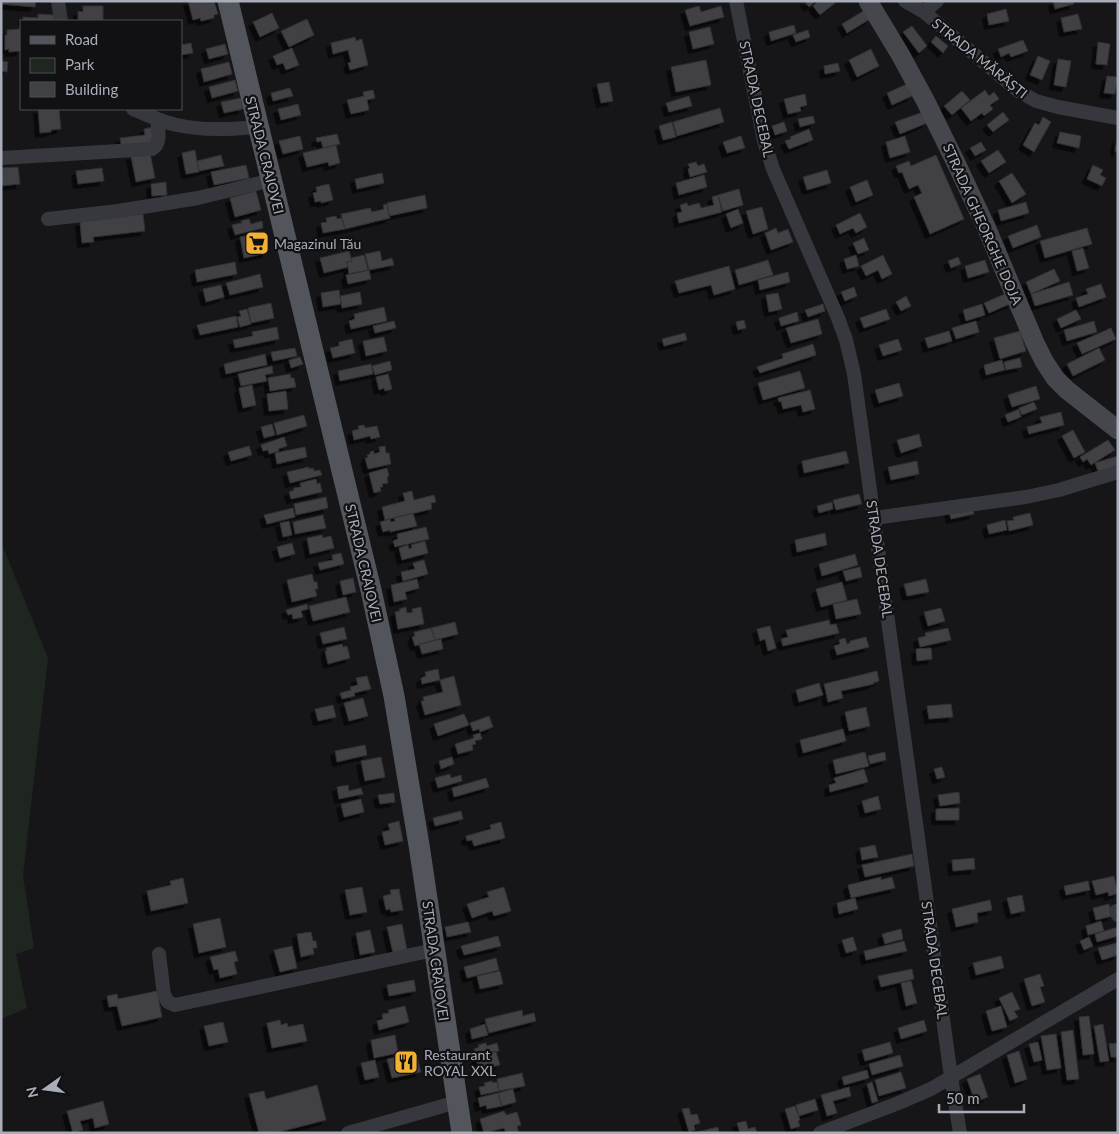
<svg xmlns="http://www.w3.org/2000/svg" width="1119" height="1134" font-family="Lato,sans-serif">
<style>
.green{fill:#1e261f}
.building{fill:#404145;stroke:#303034;filter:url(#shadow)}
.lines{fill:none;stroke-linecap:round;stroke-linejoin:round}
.street{stroke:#37383d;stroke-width:14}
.secondary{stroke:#45474d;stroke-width:19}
.primary{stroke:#53555c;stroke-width:21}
.labels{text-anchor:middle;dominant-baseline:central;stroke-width:4.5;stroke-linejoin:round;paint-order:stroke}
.street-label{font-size:14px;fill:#a8adb8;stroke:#111113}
.poi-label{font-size:14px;fill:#a8adb8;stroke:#111113;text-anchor:start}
</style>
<defs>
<filter id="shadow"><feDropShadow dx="-4.5" dy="4.5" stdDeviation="0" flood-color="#0009"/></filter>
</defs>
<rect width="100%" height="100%" fill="#161618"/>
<path class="green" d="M1 542 48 658 23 875 34 948 16 954 27 1008 1 1019Z"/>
<path class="building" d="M1 1H36L35 7 1 4Z
M188 1H214L218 14 214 15V18L201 21 200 18 193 20Z
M804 1H816L809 7Z
M818 1H834L835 3 820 15 813 6Z
M1053 1H1073L1074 4 1055 9Z
M83 6H103V20H78V11L83 12Z
M699 6 701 12 721 6 724 17 690 26 685 10Z
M1006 9 1009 21 989 25 987 14Z
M865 10 870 19 847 33 842 24Z
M272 13 279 28 260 37 253 22Z
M38 14 54 15V21H23V17L38 18Z
M1078 14 1082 29 1064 32 1061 18Z
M307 19 314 35 289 47 281 31Z
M794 25 796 33 771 41 769 32Z
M912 26 927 46 919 53 903 32Z
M710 27 714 44 693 49 689 32Z
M21 29V51L9 52V49L5 50V35H7V30Z
M808 30 810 37 796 42 793 35Z
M936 36 948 46 943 53 931 42Z
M355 37 356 41 362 39 368 65 350 70 348 63 351 62 348 50 333 54 331 43Z
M1023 40 1028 51 1011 57 1009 53 1001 57 998 49Z
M1098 42 1110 44 1107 65 1096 64Z
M191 43 193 53 181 55V45Z
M225 44 228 54 209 59 206 49Z
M292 48 299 65 286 70 283 63 277 65 273 56Z
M871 49 879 66 857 77 849 60Z
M1038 56 1050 61 1042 80 1030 75Z
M1058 59 1071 61 1066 87 1054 85Z
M706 60 711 85 676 92 671 67Z
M1 61 8 62 7 72 1 71Z
M229 62 232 74 204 82 201 69Z
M838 63 840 71 825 74 824 66Z
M1107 76 1118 77 1115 94 1104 93Z
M235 80 238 91 212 98 209 87Z
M609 82 613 101 601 103 597 84Z
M907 84 912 96 892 105 887 93Z
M290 88 293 96 273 101 271 93Z
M373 90 375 98 367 100 369 110 351 114 347 100 364 96 363 92Z
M985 90 989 96 994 92 999 99 990 105 993 109 984 116 982 113 971 121 961 108Z
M962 91 970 100 952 115 944 106Z
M805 94 807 105 800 107 801 111 788 114 784 99Z
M689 96 692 106 669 112 666 103Z
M241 98 243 109 224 113 221 102Z
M298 104 301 115 281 120 278 109Z
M720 108 724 122 677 136 673 122Z
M38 109H59L61 129 51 130V132L40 133Z
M923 112 927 123 900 134 895 122Z
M1003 112 1009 120 993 132 987 125Z
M813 116 815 123 800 127 798 119Z
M1043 117 1051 122 1034 152 1023 145 1035 123 1039 125Z
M672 122 676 137 663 140 659 126Z
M784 122 787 131 775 135 772 126Z
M153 127 155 144 122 149 120 138 145 135 144 129Z
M809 129 813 140 789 149 785 141 791 139 790 137Z
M1060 132 1081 136 1079 148 1057 143Z
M337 134 340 144 323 148 321 141 317 142 316 138Z
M300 136 303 149 283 154 279 141Z
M741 136 745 148 727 153 723 142Z
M905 136 910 152 890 158 886 142Z
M1117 139H1118V152L1115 151Z
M981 142 986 150 975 156 970 148Z
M336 145 340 163 329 166 328 162 307 167 303 153Z
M195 150 199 172 186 174 182 153Z
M998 150 1006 162 989 173 981 161Z
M150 153 155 178 136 182 131 156Z
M221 155 224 166 199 171 197 161Z
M936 155 964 219 930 234 914 197 922 193 918 185 909 189 902 172 899 173 896 166 909 161 911 166Z
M696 162 698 166 704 164 707 172 690 177 688 169 690 168 688 164Z
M246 165 249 178 214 185 211 172Z
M1093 165 1103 170 1100 175 1106 178 1102 186 1087 179Z
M18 167 20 184 1 186V168Z
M102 168 104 181 78 184 76 171Z
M827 170 831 183 807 190 803 177Z
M382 173 384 183 357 189 355 179Z
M1012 173 1026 194 1012 203 999 181Z
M704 175 707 187 679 195 676 183Z
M867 180 873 195 856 202 850 187Z
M166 182 167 195 152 196 151 184Z
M329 184 333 200 321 203V201L315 202 313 193 317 192 316 187Z
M739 189 743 205 723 211 718 195Z
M256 191 261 210 235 217 230 198Z
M425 195 427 208 389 216 387 203Z
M718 195 722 212 679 223 677 213 682 212 680 205 687 203 688 206 699 203 701 208 714 205 712 197Z
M1026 202 1029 213 1001 221 998 210Z
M387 204 390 218 345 229 341 214 370 208 372 212 384 209 383 205Z
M762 207 768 229 753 234 746 211Z
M738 209 743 223 731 228 726 214Z
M860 213 867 227 856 233 853 228 840 234 836 225Z
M143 214 145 231 93 237 94 242 82 243 80 222Z
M336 216 337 219 342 218 345 229 323 233 321 223 327 222 326 218Z
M249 219 251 224 262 221 263 228 235 235 232 225 242 223 241 221Z
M1037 225 1041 237 1013 248 1008 236Z
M776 228 778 233 788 229 793 242 771 250 765 233Z
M1087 228 1092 244 1045 258 1040 241Z
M262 232 267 253 244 258 240 237Z
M864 238 869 250 858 254 853 243Z
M1083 248 1089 268 1077 271 1072 251Z
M349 251 352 261 347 262 348 267 324 273 320 258Z
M380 251 382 261 392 258 394 265 369 270 365 254Z
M364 255 368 270 349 274 347 262 352 261 351 258Z
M856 255 859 266 847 269 844 259Z
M883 255 892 274 882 279 878 270 866 276 861 266Z
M958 257 961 264 951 268 948 261Z
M768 260 773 275 739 285 735 270Z
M985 260 989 272 968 278 965 266Z
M235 262 237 274 197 282 195 270Z
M729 266 735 289 714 295 711 285 679 293 675 281Z
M1054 269 1060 281 1031 294 1026 282Z
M369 270 371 279 348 284 346 275Z
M788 272 790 282 760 290 758 280Z
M260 274 263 287 230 295 226 283Z
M1069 282 1073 295 1035 306 1031 294Z
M1101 284 1106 297 1079 307 1076 298 1088 294 1086 289Z
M221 285 224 297 206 302 203 289Z
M854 287 857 296 845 301 841 292Z
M339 290 341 304 323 307 321 293Z
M360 292 362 304 342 308 340 296Z
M778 293 782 309 769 312 766 295Z
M1007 293 1012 303 989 313 984 303Z
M906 296 911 306 901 311 896 302Z
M271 303 274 318 251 323 248 308Z
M823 304 825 311 808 317 805 310Z
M982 304 985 315 966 321 963 310Z
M384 307 387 321 351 329 349 321 355 319 354 314Z
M247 309 251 324 240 327 237 317 241 316 239 311Z
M886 309 890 319 864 328 860 318Z
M1076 310 1081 319 1061 328 1057 319Z
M797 312 799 321 781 326 779 318Z
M236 316 238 327 200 335 197 325Z
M818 319 822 334 791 343 786 328Z
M744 320 746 328 738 330 736 322Z
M394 321 396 328 375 333 373 326Z
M976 321 979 332 956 339 952 328Z
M1094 321 1097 332 1067 341 1064 330Z
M277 327 279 339 235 348 233 340 253 336 252 332Z
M1111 328 1116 339 1082 354 1077 343Z
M949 331 952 341 928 348 925 338Z
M1020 331 1026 351 1000 359 994 338Z
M685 333 687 340 664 346 662 339Z
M384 337 387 351 366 356 363 341Z
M352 339 355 353 333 358 330 348 339 346V342Z
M898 339 902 350 883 356 879 345Z
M813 344 816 355 760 373 757 367 783 358 782 354Z
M295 348 297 356 273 361 271 352Z
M1099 348 1105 360 1073 376 1067 364Z
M265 354 267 365 226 374 224 364Z
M300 357 303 364 291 368 289 360Z
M1020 358 1022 367 1006 370 1004 362Z
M1002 360 1005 370 986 375 984 365Z
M390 361 392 370 375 375 372 366Z
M371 364 373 374 340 381 338 371Z
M272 366 273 373 265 375 267 381 241 386 238 374Z
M800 371 805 388 763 400 758 383Z
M290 374 291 378H294L296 387 270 391 268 378Z
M388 374 392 389 385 391 384 388 379 390 376 377Z
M899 383 903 396 879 403 875 390Z
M252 385 256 405 243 408 239 388Z
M1036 386 1040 399 1012 407 1008 395Z
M810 390 815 409 803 412 801 405 783 409 781 401 779 402 778 398Z
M286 391 288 409 269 411 267 394Z
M1034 402 1037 409 1022 415 1019 408Z
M1019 409 1021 417 1008 422 1005 415Z
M1061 412 1064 425 1029 434 1027 427 1042 423 1040 417Z
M304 415 307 426 277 435 274 423Z
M272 424 275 435 264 438 261 427Z
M364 425 365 428 377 426 380 437 371 439 370 436 354 440 352 431 359 429 358 426Z
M1073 430 1085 452 1074 458 1062 436Z
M919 434 922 446 901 453 897 440Z
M284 437 287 446 278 449 279 451 269 454 268 450 263 451 261 445Z
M1108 440 1115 450 1091 465 1087 459 1083 462 1080 457Z
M249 446 252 455 231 461 228 452Z
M385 446 386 453H389L391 464 368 469 365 458H368L367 455 370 454V452L374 451V454L380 452 379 447Z
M305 447 307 457 277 464 275 453Z
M846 451 849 463 804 473 802 461Z
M1118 456V468L1099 474 1095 463Z
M917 461 919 474 891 480 888 467Z
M309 467V469L313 468 314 471 320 470 322 475 290 483 287 472Z
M387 468 389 476 387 477 388 483 382 484 383 487H380L381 491 374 493 369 473Z
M316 479 317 484 320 483 322 492 291 499 289 492 294 490V488L301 487 300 483Z
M412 491 414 500 434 495 436 502 431 503 432 509 385 520 382 507 405 501 403 493Z
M859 494 862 504 836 510 833 500Z
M326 497 328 508 296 515 294 504Z
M832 502 833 509 819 513 817 506Z
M972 506 974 514 951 519 949 511Z
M293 508 295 517 267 524 264 515Z
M413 513 417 526 390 532V530L383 532 380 522 390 519 391 522 395 521 394 518Z
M1030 513 1033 525 1009 531 1007 521 1014 520 1013 517Z
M323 515 326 528 295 534 293 522Z
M1005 520 1007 530 989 534 987 525Z
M289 521 292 535 283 537 280 523Z
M426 527 429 539 395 547 393 541 398 539 397 534Z
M825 533 827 545 797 552 795 540Z
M322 535 323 538 331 536 334 548 310 554 307 538Z
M425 541 428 553 402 560 399 548 408 545 409 549 412 548 411 545Z
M292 543 295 554 280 558 277 547Z
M341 553 344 564 320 570 318 563 333 560 332 555Z
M855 554 858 565 822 576 819 564Z
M424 560 428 574 403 581 401 572 415 569 413 563Z
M860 567 862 577 846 581 843 571Z
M312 574 314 582H317L318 589H315L317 596 292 602 287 580Z
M353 578 356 592 343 595 340 581Z
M417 579 419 588 405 592 407 599 394 602 391 585Z
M926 579 929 592 907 596 904 584Z
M842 582 847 600 821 607 816 589Z
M346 597 350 612 313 621 309 606Z
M857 599 861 614 836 619 833 604Z
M307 604 308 609 301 611 303 617 293 619 292 614 288 615 286 610Z
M406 607 407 613 413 612 412 609 421 607 424 624 398 629 395 612 400 611 399 609Z
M941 608 945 621 928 626 924 612Z
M829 620 830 625 836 624 839 633 783 646 781 639 788 637 786 630Z
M455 622 458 634 435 640 431 628Z
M770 626 776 648 768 651 765 639 760 641 757 629Z
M344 627 347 639 323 644 320 633Z
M431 628 435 640 415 646 412 637 415 636 414 632Z
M948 628 951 640 920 647 918 638 926 636 925 633Z
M866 637 869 647 837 655 834 646 840 644 839 640 845 638 847 644 850 643V641Z
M441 639 443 649 422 654 419 644Z
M342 644 343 647 347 646 350 658 328 664 325 651H327L326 648Z
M931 648 932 659 917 661 916 649Z
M438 669 440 680 422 684 421 678 426 676 425 672Z
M877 671 879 681 873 683 874 684 841 691 843 698 828 702 824 684Z
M367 676 371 689 354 693 355 696 342 699 340 693 351 690 350 687 358 685 356 678Z
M454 676 461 705 425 715 421 701H424L423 697 443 692 440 680Z
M819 683 823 695 799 702 796 690Z
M363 698 368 716 349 721 344 703Z
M951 704 953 717 929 719 927 706Z
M333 705 336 717 318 721 315 709Z
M866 707 870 726 849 731 845 712Z
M464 714 469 725 438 736 434 724Z
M489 716 493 727 480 732 479 729 473 731 470 723Z
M843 729 846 741 803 753 800 740Z
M480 733 482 739 475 741 476 744 472 745 473 750 458 754 455 744 474 738 473 735Z
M365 745 367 755 337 762 335 751Z
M865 752 869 766 836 774 833 760Z
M885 752 886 760 870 764 868 756Z
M381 757 385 777 365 781 361 761Z
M452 757 454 764 441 769 439 761Z
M942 767 945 777 937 779 934 769Z
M864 769 868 782 830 792 829 785 836 783 834 778Z
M450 774 451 778 461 775 462 781 438 788 435 778Z
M486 778 489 787 454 797 452 788Z
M348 785 349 791 361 788 363 794 339 799 337 787Z
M959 792 960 803 940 806 938 795Z
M394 793 395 802 380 804 378 795Z
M878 796 881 809 865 813 862 801Z
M361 799 364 812 344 817 341 804Z
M959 808V820H936V809Z
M461 811 463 819 435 826 433 818Z
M399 821 403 841 385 845 382 832 390 830 388 824Z
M501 822 505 838 474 846 472 840 467 841 466 836 491 829 490 825Z
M875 845 878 857 862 860 860 848Z
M912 854 914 866 865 877 862 865Z
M974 858 975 869 953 871 952 860Z
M1114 876 1118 893 1109 896 1108 892 1096 895 1092 881Z
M881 877V880L892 877 895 888 851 898 848 885Z
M183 878 188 903 151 911 147 891 171 885 170 881Z
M1088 881 1090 890 1066 895 1064 886Z
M362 887 367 912 350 915 345 890Z
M504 887 511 911 494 916 492 911 472 918 467 904 489 897 487 892Z
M399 889 403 910 391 912 390 909 386 910 383 896 391 894 390 890Z
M1022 895 1025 911 1011 914 1007 898Z
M855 898 858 909 839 914 837 903Z
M990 900 992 910 977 913 978 922 956 927 952 909Z
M1109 904 1112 916 1096 920 1093 908Z
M220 918 226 947 199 953 193 924Z
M1101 921 1104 931 1088 935 1086 926Z
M468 922 471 932 447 937 445 927Z
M402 924 407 950 393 953 387 927Z
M1118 927V936L1097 942 1095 934Z
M901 929 903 939 885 944 882 934Z
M370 930 375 952 360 955 356 933Z
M311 932 313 941H316L317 948H313L314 954 301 957 297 934Z
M498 936 501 946 464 955 461 946Z
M853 937 857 950 846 953 842 940Z
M1089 937 1093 946 1084 950 1080 941Z
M904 941 907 951 866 960 864 951Z
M1117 943 1118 955 1102 960 1098 948Z
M292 946 297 968 280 972 274 950Z
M235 951 238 961 234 962 237 974 220 978 218 969 214 970 210 957Z
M1001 956 1004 968 976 975 973 963Z
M496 958 499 970 467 978 464 967Z
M912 969 914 979 881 987 878 976Z
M500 971 503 984 480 989 477 976Z
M1040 974 1044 986 1040 987 1045 1002 1032 1006 1024 979Z
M414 980 416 991 389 996 387 985Z
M911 981 917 1003 906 1006 901 983Z
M157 991 162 1017 122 1026 117 1006 109 1007 107 996 117 994 118 999Z
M1012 992 1020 1009 1014 1011 1018 1017 1010 1021 999 998Z
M405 1006 409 1022 379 1030 377 1021 383 1019 382 1014 389 1013 388 1010Z
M1001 1006 1007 1027 992 1031 986 1011Z
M522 1010 523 1016 534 1013 536 1021 489 1033 485 1019Z
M1089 1016 1094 1054 1083 1055 1079 1017Z
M280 1020 281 1025 287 1023 288 1027 303 1024 307 1041 272 1048 267 1023Z
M924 1020 927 1031 901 1039 898 1028Z
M223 1022 228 1042 209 1046 204 1026Z
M485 1024 488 1035 472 1039 470 1029Z
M1103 1024 1109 1061 1100 1062 1094 1026Z
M1073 1030 1079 1079 1067 1080 1061 1032Z
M1056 1034 1061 1068 1047 1070 1041 1036Z
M395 1035 398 1053 374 1058 371 1040Z
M890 1042 893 1053 865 1061 862 1050Z
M1038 1042 1042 1060 1034 1062 1029 1044Z
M486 1043 487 1046 497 1043 499 1051 476 1057 474 1049 479 1047 478 1045Z
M1118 1043V1057H1111L1109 1044Z
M496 1051 500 1065 479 1070 476 1057Z
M1019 1051 1027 1079 1015 1083 1007 1055Z
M416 1053 421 1072 392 1078 387 1059Z
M900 1055 903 1066 872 1075 869 1064Z
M375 1060 379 1077 365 1080 361 1063Z
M867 1070 869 1078 844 1085 842 1077Z
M901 1072 906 1088 879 1096 875 1080Z
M522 1073 525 1086 499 1091 497 1079Z
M980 1074 988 1097 975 1102 967 1079Z
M492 1081 493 1083 497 1082 499 1091 481 1095 479 1087 485 1086 484 1083Z
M872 1082 878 1101 872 1103 867 1084Z
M317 1085 326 1120 275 1133H259L249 1094 264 1091 266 1099Z
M849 1087 851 1096 833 1101 837 1113 827 1116 821 1095Z
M513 1089 516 1102 502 1106 498 1093Z
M498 1093 502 1106 487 1109 486 1105 480 1107 478 1098Z
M815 1099 818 1110 799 1116 796 1105Z
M103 1101 109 1124 95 1128 93 1118 80 1121 83 1130 73 1133 67 1111Z
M795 1106 800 1120 798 1121 800 1126 791 1129 785 1109Z
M689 1108 691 1115 697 1114 700 1123 694 1125 695 1130 689 1132 682 1109Z
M504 1111 506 1115 517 1112 521 1125 517 1126 519 1133H506L504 1128 484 1133 480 1119Z
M746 1121 748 1129 755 1127 757 1133H740L737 1123Z
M718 1127 719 1133H697V1132Z"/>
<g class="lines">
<path class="street" d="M58 1 61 21
M736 1 764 141 773 169 838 318 846 340 854 374 951 1077 960 1133
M905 1 924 12 1017 90 1036 101 1058 107 1118 118
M924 12 937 1
M133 109C147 115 162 122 177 125 204 131 231 129 258 127
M1 158 152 149C162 143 158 129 157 119
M48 219 118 211 198 198 272 180
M874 518 1026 497 1059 490 1118 472
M1116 911 1118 915
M159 954 164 995 168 1002 175 1005 434 950
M348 1133 457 1102
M820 1133 896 1104 931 1089 1118 979"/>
<path class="secondary" d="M868 1 900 54 926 102 956 163 987 229 1035 343 1044 361 1055 378 1067 390 1118 430"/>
<path class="primary" d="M228 1 343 475 371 590 394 696 419 845 462 1133"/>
</g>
<defs>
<g id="supermarket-square" transform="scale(1.25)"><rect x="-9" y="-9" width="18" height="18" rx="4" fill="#f2b134" stroke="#111113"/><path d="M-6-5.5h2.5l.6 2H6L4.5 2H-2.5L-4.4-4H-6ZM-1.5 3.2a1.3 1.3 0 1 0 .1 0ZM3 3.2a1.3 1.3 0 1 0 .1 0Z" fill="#111"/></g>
<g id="restaurant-square" transform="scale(1.25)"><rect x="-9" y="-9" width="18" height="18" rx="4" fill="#f2b134" stroke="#111113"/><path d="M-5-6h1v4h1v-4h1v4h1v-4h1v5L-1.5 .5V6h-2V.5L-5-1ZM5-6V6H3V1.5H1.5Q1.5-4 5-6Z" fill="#111"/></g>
</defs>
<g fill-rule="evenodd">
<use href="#supermarket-square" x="257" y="243"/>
<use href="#restaurant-square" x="406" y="1062"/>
</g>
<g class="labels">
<g class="street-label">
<text transform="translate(980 58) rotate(39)">STRADA MĂRĂȘTI</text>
<text transform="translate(757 99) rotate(78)">STRADA DECEBAL</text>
<text transform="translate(265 155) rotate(76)">STRADA CRAIOVEI</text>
<text transform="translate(983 224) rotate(66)">STRADA GHEORGHE DOJA</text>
<text transform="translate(880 559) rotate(82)">STRADA DECEBAL</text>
<text transform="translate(364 563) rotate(77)">STRADA CRAIOVEI</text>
<text transform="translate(935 960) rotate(82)">STRADA DECEBAL</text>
<text transform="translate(436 961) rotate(82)">STRADA CRAIOVEI</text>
</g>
<g class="poi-label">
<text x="274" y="243">Magazinul Tău</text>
<text x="424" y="1054">Restaurant<tspan x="424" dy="16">ROYAL XXL</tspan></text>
</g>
</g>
<rect width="1119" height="1134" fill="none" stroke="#a8adb8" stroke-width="5"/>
<rect x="20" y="20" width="162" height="90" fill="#111113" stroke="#4d4f55"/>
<rect x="30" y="36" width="25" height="8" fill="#53555c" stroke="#4d4f55"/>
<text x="65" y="45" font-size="15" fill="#a8adb8">Road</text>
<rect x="30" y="58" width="25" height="15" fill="#1e261f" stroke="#4d4f55"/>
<text x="65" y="70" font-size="15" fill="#a8adb8">Park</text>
<rect x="30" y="82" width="25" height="15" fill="#404145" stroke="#4d4f55"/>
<text x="65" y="95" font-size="15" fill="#a8adb8">Building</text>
<g transform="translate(45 1089) rotate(256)" stroke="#111113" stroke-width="4" paint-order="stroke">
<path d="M0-4L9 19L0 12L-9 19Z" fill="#a8adb8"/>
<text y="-8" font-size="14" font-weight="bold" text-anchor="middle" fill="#a8adb8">N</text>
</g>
<path d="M939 1104v8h85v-8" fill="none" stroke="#a8adb8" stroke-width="2.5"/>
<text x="946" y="1104" font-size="15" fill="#a8adb8" stroke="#111113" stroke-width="4" paint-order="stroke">50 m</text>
</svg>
